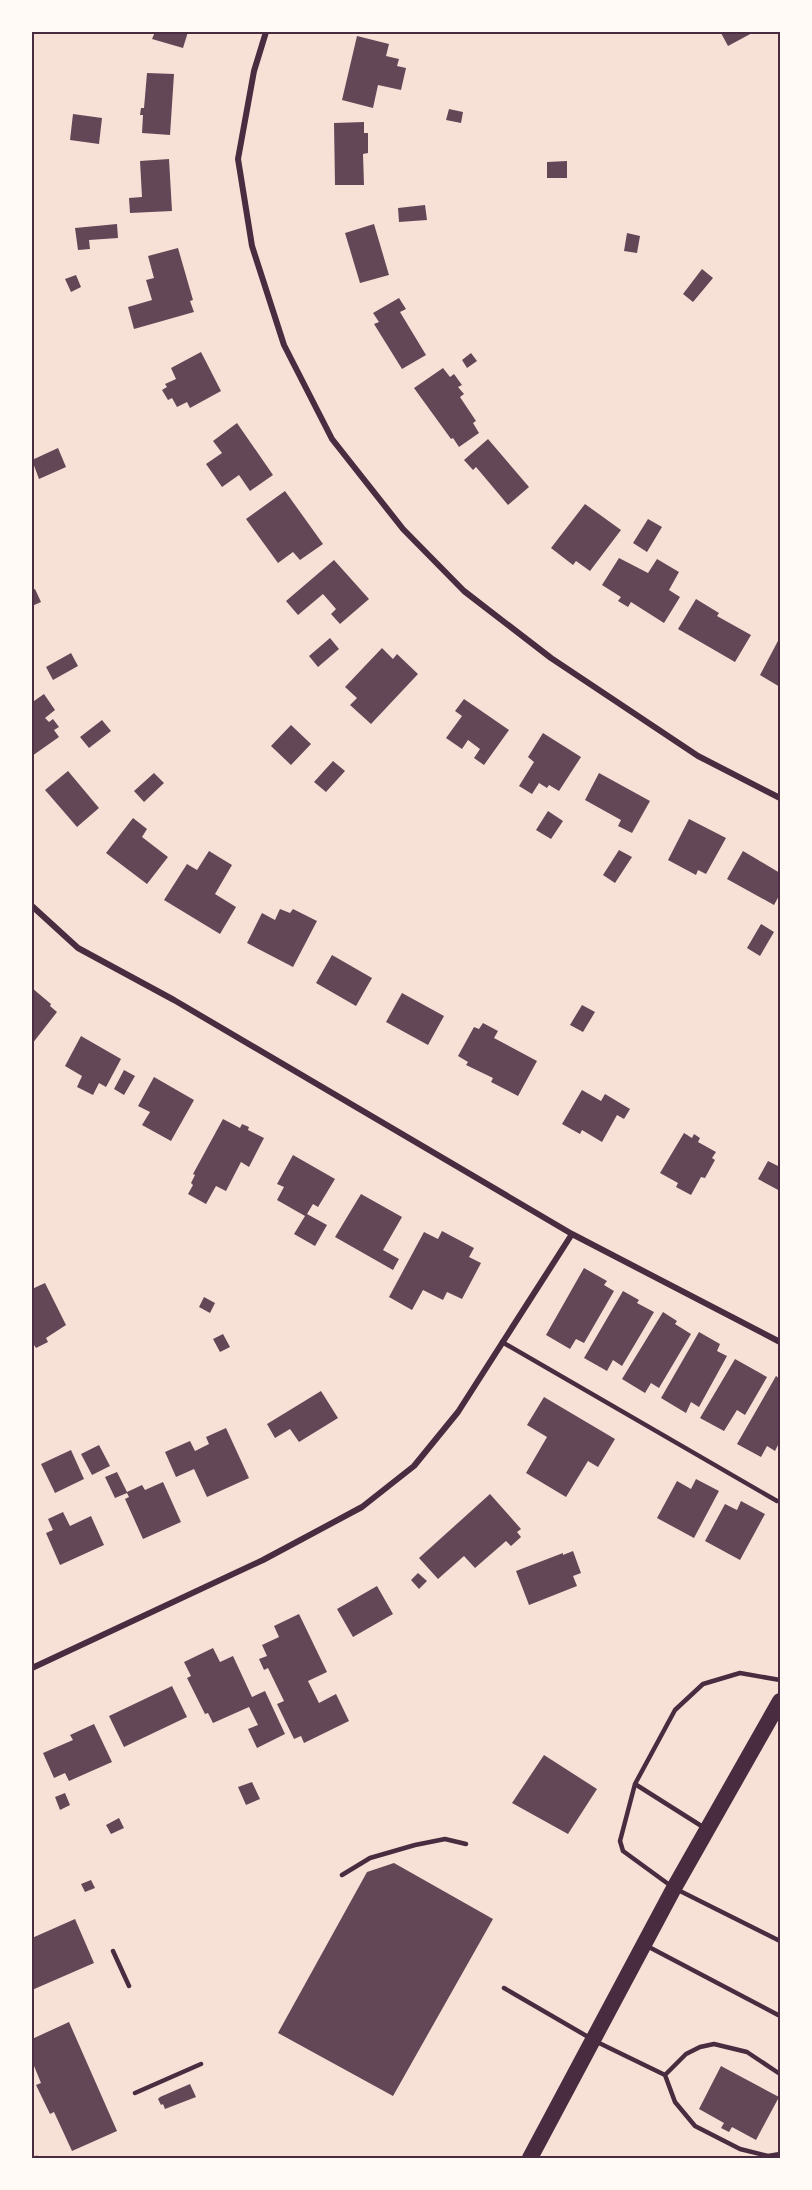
<svg xmlns="http://www.w3.org/2000/svg" width="812" height="2190" font-family="Montserrat,sans-serif">
<style>
.building{fill:#644757}
.lines{fill:none;stroke-linecap:round;stroke-linejoin:round}
.service{stroke:#4a2c40;stroke-width:4.5}
.minor{stroke:#4a2c40;stroke-width:6}
.trunk{stroke:#4a2c40;stroke-width:16}
.neatline{fill:none;stroke:#4a2c40;stroke-width:2}
</style>
<rect width="100%" height="100%" fill="#f7e1d7"/>
<path class="building" d="M155 32H188L183 48 152 39Z
M723 32H754L728 46 721 33Z
M357 36 389 44 386 56 399 59 397 66 406 68 401 90 378 85 373 108 342 100Z
M147 73 174 74 170 135 142 133 143 115H140L141 108H144Z
M449 109 463 112 461 123 446 120Z
M73 114 102 118 99 144 70 140Z
M364 122V133H368V153L363 154 364 185H335L334 123Z
M169 159 172 211 130 213 129 198 142 197 140 161Z
M567 161V178H547V162Z
M425 205 427 220 399 222 398 208Z
M117 224 118 238 89 240 90 249 78 250 75 228Z
M374 224 389 275 360 283 345 233Z
M627 233 640 236 637 253 624 251Z
M178 248 193 300 190 301 194 312 134 329 128 307 152 300 146 280 154 278 148 256Z
M702 269 713 278 693 302 683 294Z
M76 275 81 287 71 292 65 279Z
M399 298 406 309 400 312 426 355 402 369 374 324 379 322 373 313Z
M201 352 221 391 190 408 187 402 177 407 172 398 168 400 162 390 167 387 165 384 176 379 171 368Z
M471 353 477 361 467 368 462 360Z
M443 368 450 377 454 374 462 385 458 387 464 394 460 397 476 421 473 423 479 433 459 447 453 438 451 439 414 388Z
M237 423 273 475 250 491 239 475 222 487 206 464 222 453 213 441Z
M488 439 529 487 508 505 476 467 473 470 464 460Z
M58 448 66 467 39 479 32 460Z
M285 491 323 544 300 560 293 552 278 563 246 519Z
M585 504 621 530 590 571 576 561 573 565 551 548Z
M648 519 662 527 647 552 633 543Z
M619 558 648 573 657 559 679 572 669 590 680 597 664 623 631 602 628 607 618 601 621 597 602 585Z
M334 560 369 599 340 624 331 614 336 609 323 594 298 615 286 601Z
M35 589 41 602 32 606V590Z
M696 599 719 613 717 616 751 635 735 662 678 629Z
M780 637V687L760 675Z
M330 638 339 649 318 667 309 656Z
M382 648 393 659 397 654 418 674 371 724 350 705 357 698 345 687Z
M71 653 78 666 53 680 46 667Z
M44 694 55 710 45 718 49 722 53 719 59 727 54 730 59 737 32 756V697L34 701Z
M464 699 509 730 484 765 474 758 480 749 468 740 462 749 446 738 462 716 455 711Z
M102 720 111 731 89 748 80 737Z
M291 725 311 744 291 765 271 746Z
M543 733 581 757 559 791 549 785 547 788 539 783 532 794 519 786 534 762 528 757Z
M333 761 345 771 326 792 314 782Z
M68 771 99 808 77 827 45 790Z
M154 773 164 783 144 802 134 791Z
M599 773 650 801 632 833 618 826 621 820 585 800Z
M548 811 563 821 551 839 536 830Z
M133 818 147 829 142 837 168 857 147 884 106 853Z
M689 819 726 838 706 874 698 870 696 875 668 860Z
M619 850 632 857 615 883 603 875Z
M209 851 232 865 215 894 236 907 220 934 164 900 187 864 197 870Z
M743 851 780 873V894L774 905 727 879Z
M280 909 290 913 293 909 317 921 293 967 247 943 262 913 275 920Z
M761 924 774 932 760 956 747 948Z
M332 955 372 978 356 1006 316 983Z
M32 988 51 1004 50 1006 57 1012 32 1044Z
M402 993 444 1016 428 1045 386 1022Z
M582 1005 595 1012 583 1032 570 1025Z
M483 1023 498 1031 494 1038 537 1061 518 1096 491 1082 493 1078 466 1065 468 1062 458 1056 474 1027 479 1029Z
M81 1036 121 1059 106 1087 99 1083 93 1095 77 1087 82 1076 65 1066Z
M124 1070 135 1076 124 1095 114 1089Z
M154 1077 194 1100 171 1141 142 1125 150 1112 138 1106Z
M582 1090 601 1101 605 1094 630 1109 624 1119 617 1115 602 1142 582 1130 580 1134 562 1124Z
M223 1119 240 1128 242 1124 249 1127 248 1130 264 1138 249 1167 241 1162 226 1191 216 1186 206 1204 188 1194 193 1185 191 1183 195 1175 193 1174Z
M684 1133 692 1138 694 1134 700 1138 698 1142 716 1152 712 1158 715 1160 705 1178 701 1177 691 1195 676 1187 678 1183 660 1173Z
M293 1155 335 1179 318 1207 313 1204 307 1214 327 1225 315 1246 294 1234 305 1216 277 1200 284 1187 277 1184Z
M768 1161 780 1167V1191L758 1179Z
M361 1194 402 1217 383 1250 399 1259 393 1270 335 1237Z
M442 1231 474 1248 469 1257 481 1263 462 1299 447 1292 443 1300 423 1290 412 1310 389 1297 424 1232 438 1239Z
M584 1268 607 1281 604 1285 614 1291 584 1343 576 1339 570 1349 546 1335Z
M45 1283 66 1325 46 1338 48 1342 36 1348 34 1345 32 1346V1289Z
M623 1291 639 1300 637 1303 654 1312 622 1366 613 1360 607 1371 584 1358Z
M204 1297 215 1303 210 1313 199 1307Z
M663 1312 677 1321 675 1324 691 1334 659 1388 651 1383 645 1393 622 1379Z
M699 1332 720 1344 717 1351 727 1356 699 1407 691 1402 686 1413 661 1398Z
M223 1334 230 1347 220 1352 213 1339Z
M735 1359 767 1377 745 1415 737 1410 724 1431 700 1418Z
M776 1376 780 1379V1441L775 1451 767 1446 761 1457 737 1444Z
M321 1391 338 1418 299 1442 290 1429 275 1438 267 1424Z
M544 1397 615 1439 598 1467 588 1461 566 1497 526 1473 547 1437 527 1425Z
M226 1428 249 1478 207 1497 194 1469 176 1477 165 1452 190 1441 195 1451 209 1444 206 1437Z
M99 1445 110 1466 92 1475 81 1454Z
M71 1450 84 1479 55 1493 41 1464Z
M117 1472 127 1492 142 1485 145 1490 163 1482 181 1522 143 1539 125 1499 129 1497 127 1493 115 1498 105 1477Z
M696 1479 719 1491 694 1538 657 1518 677 1481 691 1489Z
M490 1494 521 1529 517 1532 521 1537 511 1546 506 1541 475 1568 464 1556 438 1579 419 1558Z
M741 1501 765 1514 740 1560 705 1541 725 1504 737 1510Z
M63 1512 70 1526 91 1516 104 1545 60 1565 46 1533 53 1530 48 1519Z
M573 1551 581 1573 573 1576 577 1586 529 1605 516 1571 563 1553V1555Z
M418 1573 427 1581 419 1589 411 1580Z
M377 1586 393 1614 353 1637 337 1609Z
M299 1614 327 1672 308 1681 319 1703 336 1694 349 1721 304 1743 301 1736 294 1739 277 1704 284 1701 268 1668 264 1670 259 1659 267 1656 262 1645 279 1637 274 1626Z
M213 1648 220 1662 233 1656 252 1697 265 1691 285 1734 257 1748 248 1729 258 1725 249 1707 213 1723 208 1713 205 1714 187 1678 191 1676 184 1662Z
M172 1686 187 1717 124 1747 109 1716Z
M94 1724 112 1762 69 1781 65 1773 54 1778 43 1753 73 1740 70 1735Z
M544 1755 597 1789 568 1834 512 1803Z
M252 1782 260 1799 246 1805 238 1787Z
M65 1793 70 1805 60 1810 55 1797Z
M119 1818 124 1828 111 1834 106 1825Z
M394 1863 493 1919 393 2096 278 2033 367 1872Z
M91 1880 95 1888 85 1892 81 1884Z
M75 1919 94 1963 32 1990V1938Z
M69 2022 117 2131 72 2151 54 2112 50 2114 36 2085 41 2083 32 2061V2039Z
M721 2066 779 2097 756 2140 732 2127 729 2132 721 2128 724 2123 699 2109Z
M190 2084 196 2097 165 2109 163 2104 161 2105 158 2099 160 2097Z"/>
<g class="lines">
<path class="service" d="M502 1342 777 1501
M635 1784 703 1827
M342 1875 370 1858 415 1845 445 1839 466 1844
M671 1886 623 1851 620 1841 635 1784 675 1710 703 1684 740 1673 780 1680
M678 1890 780 1941
M647 1946 780 2016
M113 1951 129 1986
M504 1988 590 2038
M597 2042 665 2075 675 2102 695 2126 740 2149 768 2156 780 2154
M665 2075 686 2054 700 2047 714 2044 747 2052 780 2074
M135 2093 201 2064
M36 2158H37"/>
<path class="minor" d="M266 32 254 71 238 159 252 246 284 345 332 439 403 529 464 591 551 658 698 756 780 798
M32 906 78 948 174 1000 572 1234 780 1342
M32 1668 263 1560 362 1507 414 1466 458 1412 572 1234"/>
<path class="trunk" d="M530 2158 674 1888 780 1701"/>
</g>
<rect width="812" height="2190" fill="none" stroke="#fffaf5" stroke-width="66"/>
<rect x="33" y="33" width="746" height="2124" class="neatline"/>
</svg>
